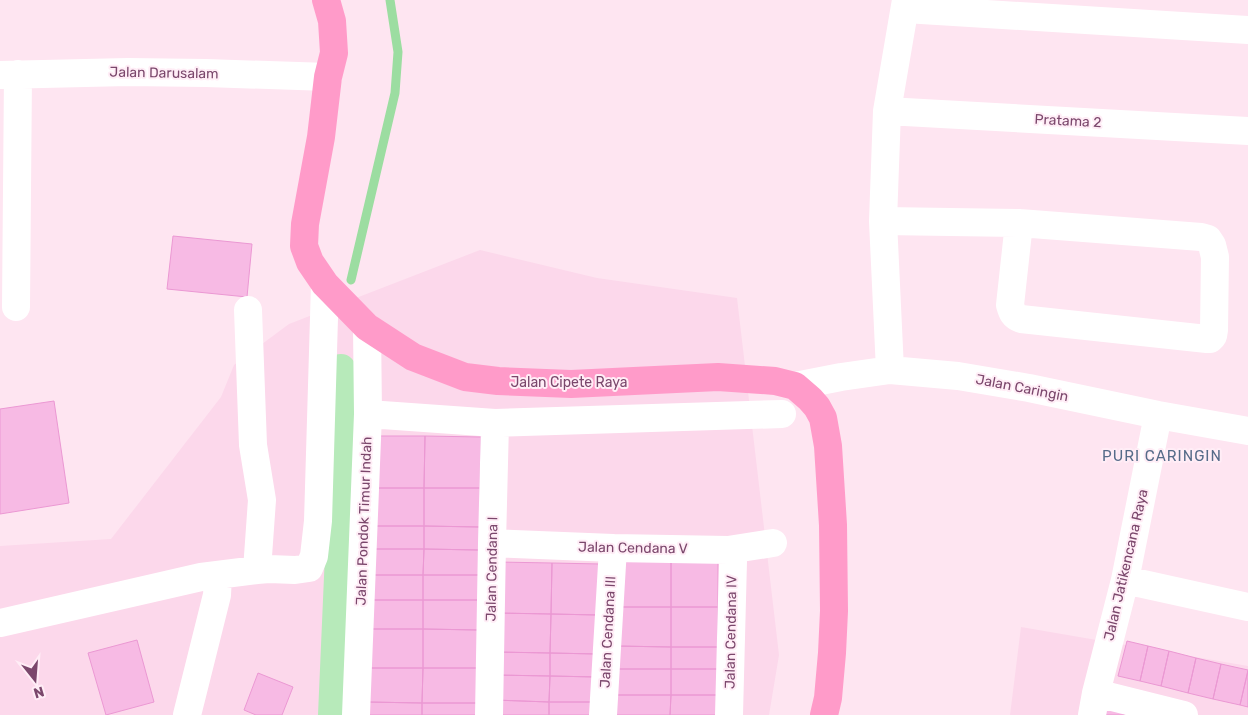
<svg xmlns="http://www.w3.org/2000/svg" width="1248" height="715" font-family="Rubik,sans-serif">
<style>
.residential{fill:#fcd8eb}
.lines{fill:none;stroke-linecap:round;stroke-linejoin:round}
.stream{stroke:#9cdda1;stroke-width:9}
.canal{stroke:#b7eaba;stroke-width:30}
.building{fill:#f7bae4;stroke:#eb98d3}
.minor{stroke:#fff;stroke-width:28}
.major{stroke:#ff9bc9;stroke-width:28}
.labels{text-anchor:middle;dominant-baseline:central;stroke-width:4;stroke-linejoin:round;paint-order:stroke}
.street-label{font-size:14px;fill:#7b476c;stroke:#ffedf6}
.neighbourhood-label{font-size:15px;letter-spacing:1px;fill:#566b89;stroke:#ffedf6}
</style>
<rect width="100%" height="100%" fill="#fee5f1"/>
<path class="residential" d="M480 250 597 278 737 298 779 655 769 715H0V546L111 539 221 397 234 365 289 324Z
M1021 627 1248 666V715H1010Z"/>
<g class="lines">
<path class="stream" d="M351 280 395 93 398 52 390 0"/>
<path class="canal" d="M333 715 341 531V369"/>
</g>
<path class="building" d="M173 236 252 244 247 297 167 289Z
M54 401 69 503 0 514V409Z
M369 436H425L424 488H369Z
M425 436 481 437 480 488H424Z
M369 488H424V526H368Z
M424 488H480V527L424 526Z
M368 526H424V549H368Z
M424 526 480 527 479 550 424 549Z
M368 549H424L423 575H368Z
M424 549 479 550V575H423Z
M616 558H671V607H616Z
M671 558H718V607H671Z
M497 562 552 563 551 614 496 613Z
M552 563 600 564 598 615 551 614Z
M368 575H423V600H368Z
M423 575H479V600H423Z
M368 600H423V629H368Z
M423 600H479V630L423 629Z
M616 607H671V647L616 646Z
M671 607H718V647H671Z
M496 613 551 614 550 653 495 652Z
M551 614 598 615 597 654 550 653Z
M368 629H423V668H367Z
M423 629 479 630V668H423Z
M137 640 154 702 106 715 88 653Z
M1127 641 1148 646 1140 681 1118 676Z
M616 646 671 647V669H616Z
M1148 646 1169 651 1161 686 1140 681Z
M671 647H718V669H671Z
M1169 651 1196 658 1188 693 1161 686Z
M495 652 550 653V676L494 675Z
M550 653 597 654V677L550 676Z
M1196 658 1221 664 1213 699 1188 693Z
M1221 664 1248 670 1240 705 1213 699Z
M367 668H423L422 703 367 702Z
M423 668H479L478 703H422Z
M616 669H671V695H615Z
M671 669H718L717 695H671Z
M1248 671V707L1240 705Z
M258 673 293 687 282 715H256L244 710Z
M494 675 550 676 549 702 494 700Z
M550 676 597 677V702H549Z
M615 695H671L670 715H615Z
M671 695H717V715H670Z
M494 700 549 702V715H493Z
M367 702 422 703V715H367Z
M549 702H597L596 715H549Z
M422 703H478V715H422Z
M1104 704 1125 709 1124 715H1101Z"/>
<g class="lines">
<path class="minor" d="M905 9 1248 30
M0 75 128 72 206 73 328 77
M887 111 1248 131
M883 221 1019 223 1201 237 1208 239 1212 245 1215 257 1214 330 1213 336 1210 339H1207L1021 319C1013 316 1012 312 1010 305L1019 223
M16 307 18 74
M248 310 253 445 262 500 257 570
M890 370 883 221 887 111 906 0
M795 386 841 377 890 370 958 376 1029 388 1158 415 1248 431
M368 414 495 423 782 414
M492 543 613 548 728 550 773 543
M728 550 731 553 733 561 729 715
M1125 580 1248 607
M0 623 201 577 257 570 269 569 295 570 309 568 314 556 318 521 325 284
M1096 693 1184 715
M187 715 217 595 218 575
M356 715 368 414 367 327
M489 715 492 543 495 423
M603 715 613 548
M1092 715 1096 693 1125 580 1158 415"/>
<path class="major" d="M326 0 332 21 334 53 328 77 321 137 305 224 304 246 310 262 325 284 367 327 413 357 465 377 498 381 571 384 718 377 775 381 795 386 810 399 817 407 823 418 828 446 833 525 834 611 832 653 828 698 824 715"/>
</g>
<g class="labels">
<g class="street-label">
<text transform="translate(164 73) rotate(1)">Jalan Darusalam</text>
<text transform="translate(1068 121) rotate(3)">Pratama 2</text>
<text x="569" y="382">Jalan Cipete Raya</text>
<text transform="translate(1022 388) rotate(11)">Jalan Caringin</text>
<text transform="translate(364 521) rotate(-88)">Jalan Pondok Timur Indah</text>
<text transform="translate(633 548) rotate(1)">Jalan Cendana V</text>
<text transform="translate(1126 565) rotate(-77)">Jalan Jatikencana Raya</text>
<text transform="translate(492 569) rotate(-89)">Jalan Cendana I</text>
<text transform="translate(608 632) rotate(-87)">Jalan Cendana III</text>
<text transform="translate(731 632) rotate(-89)">Jalan Cendana IV</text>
</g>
<g class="neighbourhood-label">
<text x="1162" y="456">PURI CARINGIN</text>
</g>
</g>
<g transform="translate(35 680) rotate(163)" stroke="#ffedf6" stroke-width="4" paint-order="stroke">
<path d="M0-4L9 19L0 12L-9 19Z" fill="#7b476c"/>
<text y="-8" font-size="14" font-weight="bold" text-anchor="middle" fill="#7b476c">N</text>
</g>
</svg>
